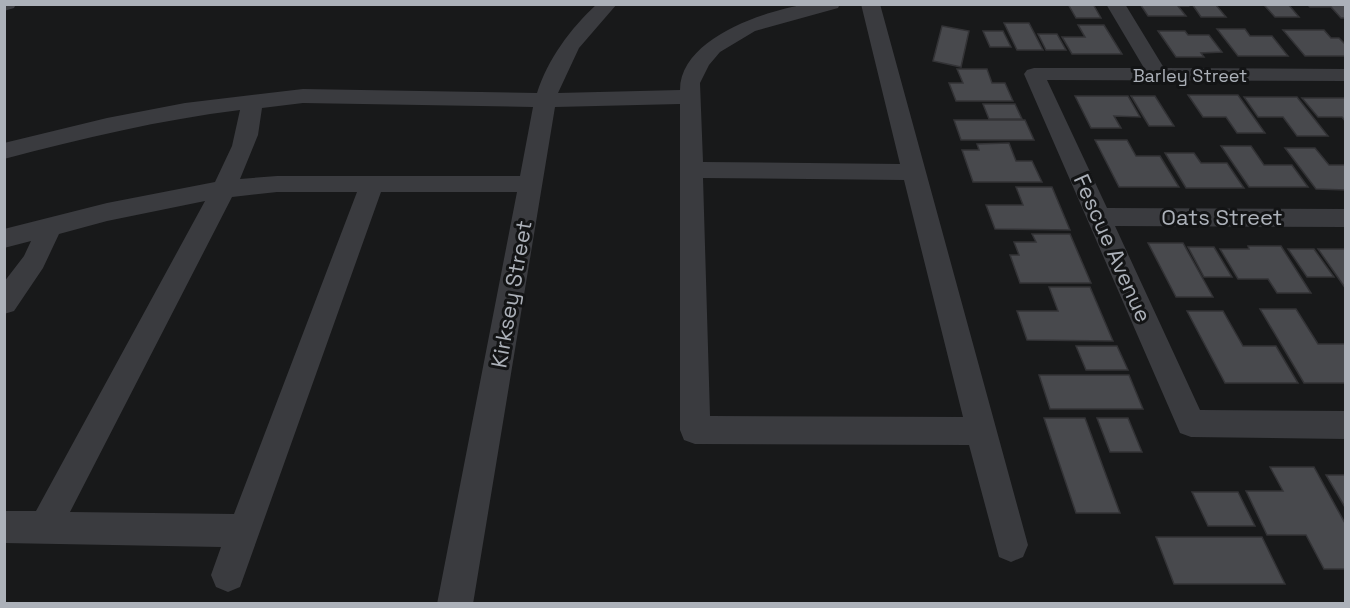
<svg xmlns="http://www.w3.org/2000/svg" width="1350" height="608" font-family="'Space Grotesk',sans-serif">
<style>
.building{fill:#48494d;stroke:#333336;stroke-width:1.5}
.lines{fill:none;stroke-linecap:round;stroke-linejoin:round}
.minor{fill:#3a3b3f;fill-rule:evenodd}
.labels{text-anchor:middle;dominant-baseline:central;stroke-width:6;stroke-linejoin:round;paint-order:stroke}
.far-street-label{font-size:18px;fill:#acb1b9;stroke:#131415}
.street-label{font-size:22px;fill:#acb1b9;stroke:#131415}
</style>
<rect width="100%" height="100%" fill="#18191a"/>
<path class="building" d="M1068 4H1093L1101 18H1076Z
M1140 4H1186L1188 6H1178L1186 16H1148Z
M1192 4H1235L1236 5H1216L1226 17H1201Z
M1244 4H1288L1299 17H1275L1264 5Z
M1307 4H1346V18H1341L1331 7H1310Z
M1004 23H1029L1043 50H1017Z
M1078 25H1104L1122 54H1072L1062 37H1085Z
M942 26 969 31 961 67 933 61Z
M1217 29H1245L1250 36H1272L1288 56H1238Z
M1283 30H1324L1331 38H1339L1346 45V56H1305Z
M983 31H1003L1011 47H990Z
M1158 31H1185L1188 35H1209L1222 52 1201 53 1204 57H1176Z
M1038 34H1057L1066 50H1046Z
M957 69H987L992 83H1005L1013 101H956L949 83H963Z
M1188 95H1238L1265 133H1237L1226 117H1203Z
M1075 96H1128L1140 117 1114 116 1121 128H1091Z
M1131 96H1155L1174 126H1149Z
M1244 97H1297L1328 136H1297L1283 117H1258Z
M1302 98H1346V122L1342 117H1318Z
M983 104H1015L1022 119H989Z
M954 120H1025L1034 140H961Z
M1095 140H1127L1136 156H1160L1179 187H1119Z
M1009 143 1016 161H1032L1042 182H973L962 150H979L977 144Z
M1221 146H1251L1264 165H1292L1308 187H1249Z
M1285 148H1315L1329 165H1346V190L1316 189Z
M1165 153H1194L1201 163H1227L1244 188H1186Z
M1016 187H1052L1070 230 995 229 986 205H1023Z
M1032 234H1070L1091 283H1020L1010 255H1019L1014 242H1036Z
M1148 243H1183L1213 297H1176Z
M1248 246H1281L1311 293H1277L1268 279H1238L1220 249H1249Z
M1188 247H1214L1232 277H1204Z
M1288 249H1314L1334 277H1307Z
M1318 249H1346V289Z
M1049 287H1090L1113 341 1027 340 1017 311H1058Z
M1260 309H1296L1318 344H1346V383H1304Z
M1187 311H1223L1243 346H1276L1298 383H1225Z
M1076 346H1117L1128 370H1086Z
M1039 375H1129L1143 409H1050Z
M1044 418H1085L1120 513H1076Z
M1097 418H1128L1142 452H1110Z
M1270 467H1314L1346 525V569H1324L1306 535H1267L1246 491H1283Z
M1326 475H1346V509Z
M1192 492H1238L1255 526H1208Z
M1156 537H1262L1285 584H1174Z"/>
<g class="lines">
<path class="minor" d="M4 4H16L14 8 4 11Z
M597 4H617L579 48 558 93 680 90C680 39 762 12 802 5 814 3 828 4 840 4L838 8 755 31 720 52 709 65 700 83 703 162 900 164 861 4H880L1028 545 1023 557 1011 562 999 557 969 445 695 444 684 440 680 430V104L555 107 473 604H437L517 192H381L240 587 228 592 216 587 211 575 221 547 4 543V511H36L205 201 107 221 59 234 43 268 14 311 4 314V282L24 256 31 241 4 248V229L107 203 215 182 232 146 240 110C160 120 83 138 4 159V143L107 118 185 103 303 89 537 93C548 59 570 29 597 4ZM303 103 533 107 520 176H277L240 179 258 135 262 108ZM703 178 904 180 963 417 710 416ZM277 192H357L234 514 70 512 232 197Z
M1106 4H1125L1164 68 1346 69V81L1047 80 1107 208 1346 209V227L1115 226 1200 410 1346 411V439L1191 437 1180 433 1024 74 1027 70 1034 68H1144Z"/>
</g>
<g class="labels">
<g class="far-street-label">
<text x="1190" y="75">Barley Street</text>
</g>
<g class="street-label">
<text x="1222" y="217">Oats Street</text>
<text transform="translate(1113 248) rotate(66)">Fescue Avenue</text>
<text transform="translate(511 294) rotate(-80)">Kirksey Street</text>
</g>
</g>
<rect width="1350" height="608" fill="none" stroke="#acb1b9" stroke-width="12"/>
</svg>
